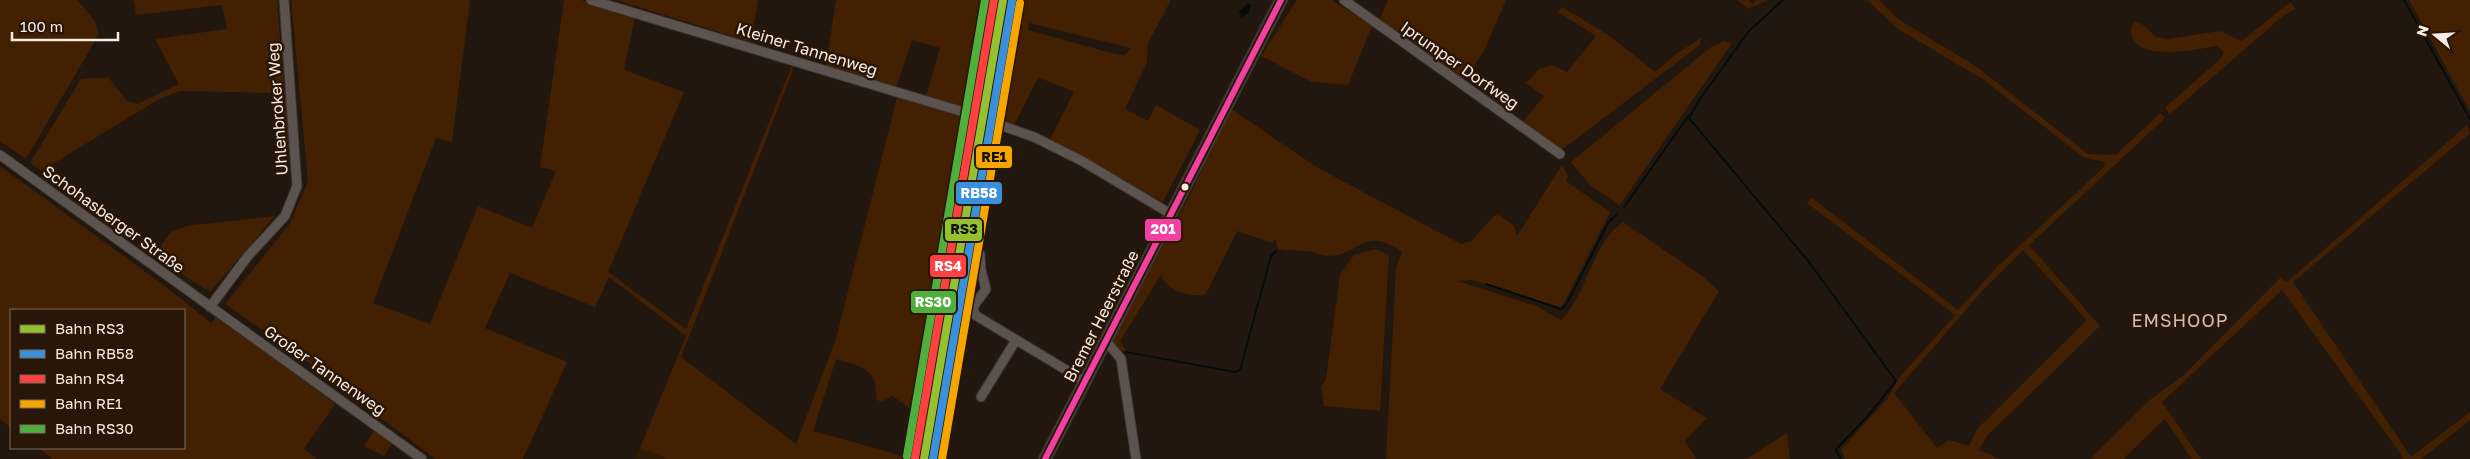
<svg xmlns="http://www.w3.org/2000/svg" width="2470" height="459" font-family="'Golos Text',sans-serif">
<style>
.built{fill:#2f1a08}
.green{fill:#432002;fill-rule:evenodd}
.water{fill:#040d0a}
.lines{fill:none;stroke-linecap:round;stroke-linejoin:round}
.stream{stroke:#040d0a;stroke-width:2}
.minor-casing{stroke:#3a322d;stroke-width:11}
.major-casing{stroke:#3a322d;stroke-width:14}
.minor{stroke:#5c534e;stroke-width:9}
.major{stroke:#50564f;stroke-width:11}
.bus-1-casing{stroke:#281608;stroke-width:10}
.bus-1{stroke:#f240a1;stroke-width:6}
.rail-1-casing{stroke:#281608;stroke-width:11}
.rail-2-casing{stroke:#281608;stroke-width:11}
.rail-3-casing{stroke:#281608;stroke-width:11}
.rail-4-casing{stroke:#281608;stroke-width:11}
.rail-5-casing{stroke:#281608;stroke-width:11}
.rail-1{stroke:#94c12f;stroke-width:8}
.rail-2{stroke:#3a90db;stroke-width:8}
.rail-3{stroke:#ff4040;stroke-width:8}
.rail-4{stroke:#f7a600;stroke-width:8}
.rail-5{stroke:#50ae3d;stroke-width:8}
.bus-dot{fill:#faece3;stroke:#281608;stroke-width:2}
.labels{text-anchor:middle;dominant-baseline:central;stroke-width:5;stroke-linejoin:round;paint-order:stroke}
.street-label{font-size:16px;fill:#faece3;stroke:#281608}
.neighbourhood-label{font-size:18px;letter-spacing:1px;fill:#d8bead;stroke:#281608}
.line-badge{stroke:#281608;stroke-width:2}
.badge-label{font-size:14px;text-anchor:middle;font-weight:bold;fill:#fff}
.pale-badge-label{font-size:14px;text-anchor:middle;font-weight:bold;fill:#111}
</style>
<rect width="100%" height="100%" fill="#21170f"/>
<path class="built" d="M1000 0H1009L932 459H919L936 376Z
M640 448 645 449 668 459H635Z"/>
<path class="green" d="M0 0H77L95 21 99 34 26 159 0 141Z
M134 0H277L284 88 290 92 292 160H290L280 93 180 91 159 99 41 171 30 163 81 79 108 77 127 101 137 104 179 84 155 39 227 29 222 5 136 15Z
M291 0H470L452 142 436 138 373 303 430 324 478 206 532 228 556 171 540 167 564 0H581L635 17 624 70 684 92 608 272 686 329 792 65 793 70 681 357 796 444 836 339 897 97 977 122 936 376 919 459H911L914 427 909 408 893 396 880 402 876 398C878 368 861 366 836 359L813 431 896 454 906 459H668L640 448 686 336 609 277 595 307 510 273 485 328 567 362 523 459H436L346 392 342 386 225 304 289 225 308 182Z
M616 0H758L751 42Z
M836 0H999L980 99V115L938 99 926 97 940 48 912 40 896 88 826 66Z
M1009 0H1171L1148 43 1147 62 1125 109 1148 121 1156 105 1200 130 1163 202 1050 139 1074 92 1038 77 1014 125 989 118ZM1029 24V23L1131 48 1125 55 1115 54 1028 30Z
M1297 0H1332L1372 26 1348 85 1312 82 1261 56Z
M1388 0H1506L1483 53 1463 81 1380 19Z
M1737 0H1748L1753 4 1756 0H1768L1748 9Z
M1867 0H1879L1898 19 1977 67 2088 154 2116 155 2160 113 2165 118 2029 245 2100 326 1987 436 1979 450 2000 459H1845L1841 450 1888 398 1898 379 1955 315 1807 203 1812 198 1958 310 1998 266 2104 167 2105 162 2083 157 1984 80 1898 29ZM2023 250 2087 320 1978 428 1969 446 1949 440 1937 448 1894 393 1983 290Z
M2409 0H2470V111Z
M2290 2 2296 9 2284 15 2170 114 2165 108 2220 59 2224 52 2217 46C2198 49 2140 62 2132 36 2130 30 2131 26 2135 22L2141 23 2156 37 2167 39 2220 31 2242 41Z
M1562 7 1607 34 1655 72 1676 54 1702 37 1700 45 1560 151 1521 124 1544 96 1526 83 1539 69 1552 65 1567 72 1596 36 1558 12Z
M1724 41 1732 43 1620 205 1590 185 1571 162 1711 47Z
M1231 109 1318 168 1461 244 1471 241 1494 216 1499 215 1514 226 1517 236 1562 165 1568 176 1566 181 1610 212 1563 305 1559 307 1472 280 1458 281 1536 306 1561 320C1588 293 1591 245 1623 222L1701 275 1719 291 1660 389 1707 418 1685 441 1696 459H1386L1396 268 1402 252C1362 225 1362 255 1329 256 1321 256 1313 251 1306 251 1296 250 1287 251 1278 249L1275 239 1272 243 1237 231 1206 294C1192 299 1165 289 1161 275L1120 341 1126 350 1120 351 1111 338 1190 195Z
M2467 125 2470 133 2293 282 2411 457 2470 412V420L2421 459H2402L2403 457 2282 290 2162 402 2201 459H2192L2165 419 2123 459H2090L2151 399 2184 375 2280 278 2287 282Z
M0 166 165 286 211 323 218 315 335 404 304 449 317 459H53L38 448H184V310H11V428L0 419Z
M275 216 210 292 153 256 171 232 186 226Z
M1375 249 1389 255 1380 411 1324 406 1321 387 1326 379 1340 275 1354 255Z
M374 431 392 444 384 456 364 446Z
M1787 433 1790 459H1746Z"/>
<path class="water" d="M1248 3 1251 5 1249 12 1241 18 1239 12Z"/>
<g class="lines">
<path class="stream" d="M1783 0 1748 32 1700 99 1689 118 1809 262 1896 381 1867 417 1839 446 1836 450 1841 459
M2404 0 2470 119
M1624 207 1689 115
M1486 284 1561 309 1566 305 1608 223 1617 214
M1126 352 1235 372 1240 370 1271 256 1276 251"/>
<g class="minor-casing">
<path id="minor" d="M591 0 960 111 1034 137 1082 161 1171 214
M1344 0 1560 154
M0 155 422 459
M980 254 981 270 986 289 973 307 975 315 1086 382
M210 307 248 256 285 216 297 186 284 0
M1106 341 1121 359 1136 459
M981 397 1016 340"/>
</g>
<g class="major-casing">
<path id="major" d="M1045 459 1281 0"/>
</g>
<use href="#minor" class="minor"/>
<use href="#major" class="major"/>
<g class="bus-1-casing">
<path id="bus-1" d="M1045 459 1281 0"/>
</g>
<use href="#bus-1" class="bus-1"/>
<g class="rail-1-casing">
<path id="rail-1" d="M924 459 1003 0"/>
</g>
<g class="rail-2-casing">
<path id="rail-2" d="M933 459 1012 1"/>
</g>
<g class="rail-3-casing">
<path id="rail-3" d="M915 458 994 0"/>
</g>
<g class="rail-4-casing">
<path id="rail-4" d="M942 459 1020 3"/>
</g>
<g class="rail-5-casing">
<path id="rail-5" d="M907 456 985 0"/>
</g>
<use href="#rail-1" class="rail-1"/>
<use href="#rail-2" class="rail-2"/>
<use href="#rail-3" class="rail-3"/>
<use href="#rail-4" class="rail-4"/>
<use href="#rail-5" class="rail-5"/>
</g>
<circle class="bus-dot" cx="1185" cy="187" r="4.5"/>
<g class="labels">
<g class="street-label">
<text transform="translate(807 49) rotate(17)">Kleiner Tannenweg</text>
<text transform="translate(1460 65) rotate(35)">Iprumper Dorfweg</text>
<text transform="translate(277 109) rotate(-94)">Uhlenbroker Weg</text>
<text transform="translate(114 219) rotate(36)">Schohasberger Straße</text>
<text transform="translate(1101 316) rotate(-63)">Bremer Heerstraße</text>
<text transform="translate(325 370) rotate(35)">Großer Tannenweg</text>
</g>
<g class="neighbourhood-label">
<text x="2180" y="320">EMSHOOP</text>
</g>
</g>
<g class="line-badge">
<rect x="975" y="145" width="38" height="24" rx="5" fill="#f7a600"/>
<rect x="955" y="181" width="48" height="24" rx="5" fill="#3a90db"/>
<rect x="944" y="218" width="39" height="24" rx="5" fill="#94c12f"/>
<rect x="1144" y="218" width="38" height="24" rx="5" fill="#f240a1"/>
<rect x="929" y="254" width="38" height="24" rx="5" fill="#ff4040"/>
<rect x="910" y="290" width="47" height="24" rx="5" fill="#50ae3d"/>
</g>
<g class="badge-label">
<text x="979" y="198">RB58</text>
<text x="1163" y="234">201</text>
<text x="948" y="271">RS4</text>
<text x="933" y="307">RS30</text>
</g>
<g class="pale-badge-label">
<text x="994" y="162">RE1</text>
<text x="964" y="234">RS3</text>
</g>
<rect x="10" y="309" width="175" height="140" fill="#281608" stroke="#7c6c60"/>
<rect x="20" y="325" width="25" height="8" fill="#94c12f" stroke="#7c6c60"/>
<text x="55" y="334" font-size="15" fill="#faece3">Bahn RS3</text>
<rect x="20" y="350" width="25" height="8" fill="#3a90db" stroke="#7c6c60"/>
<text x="55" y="359" font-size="15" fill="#faece3">Bahn RB58</text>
<rect x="20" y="375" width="25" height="8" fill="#ff4040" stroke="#7c6c60"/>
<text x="55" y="384" font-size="15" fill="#faece3">Bahn RS4</text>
<rect x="20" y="400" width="25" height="8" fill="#f7a600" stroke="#7c6c60"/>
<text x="55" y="409" font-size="15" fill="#faece3">Bahn RE1</text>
<rect x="20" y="425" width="25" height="8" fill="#50ae3d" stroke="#7c6c60"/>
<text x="55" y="434" font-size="15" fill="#faece3">Bahn RS30</text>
<g transform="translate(2435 35) rotate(288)" stroke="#281608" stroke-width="4" paint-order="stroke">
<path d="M0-4L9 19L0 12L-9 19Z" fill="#faece3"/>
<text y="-8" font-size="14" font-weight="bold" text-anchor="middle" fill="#faece3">N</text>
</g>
<path d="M12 32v8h106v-8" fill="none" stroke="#faece3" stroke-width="2.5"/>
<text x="20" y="32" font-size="15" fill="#faece3" stroke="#281608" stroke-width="4" paint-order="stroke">100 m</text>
</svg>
